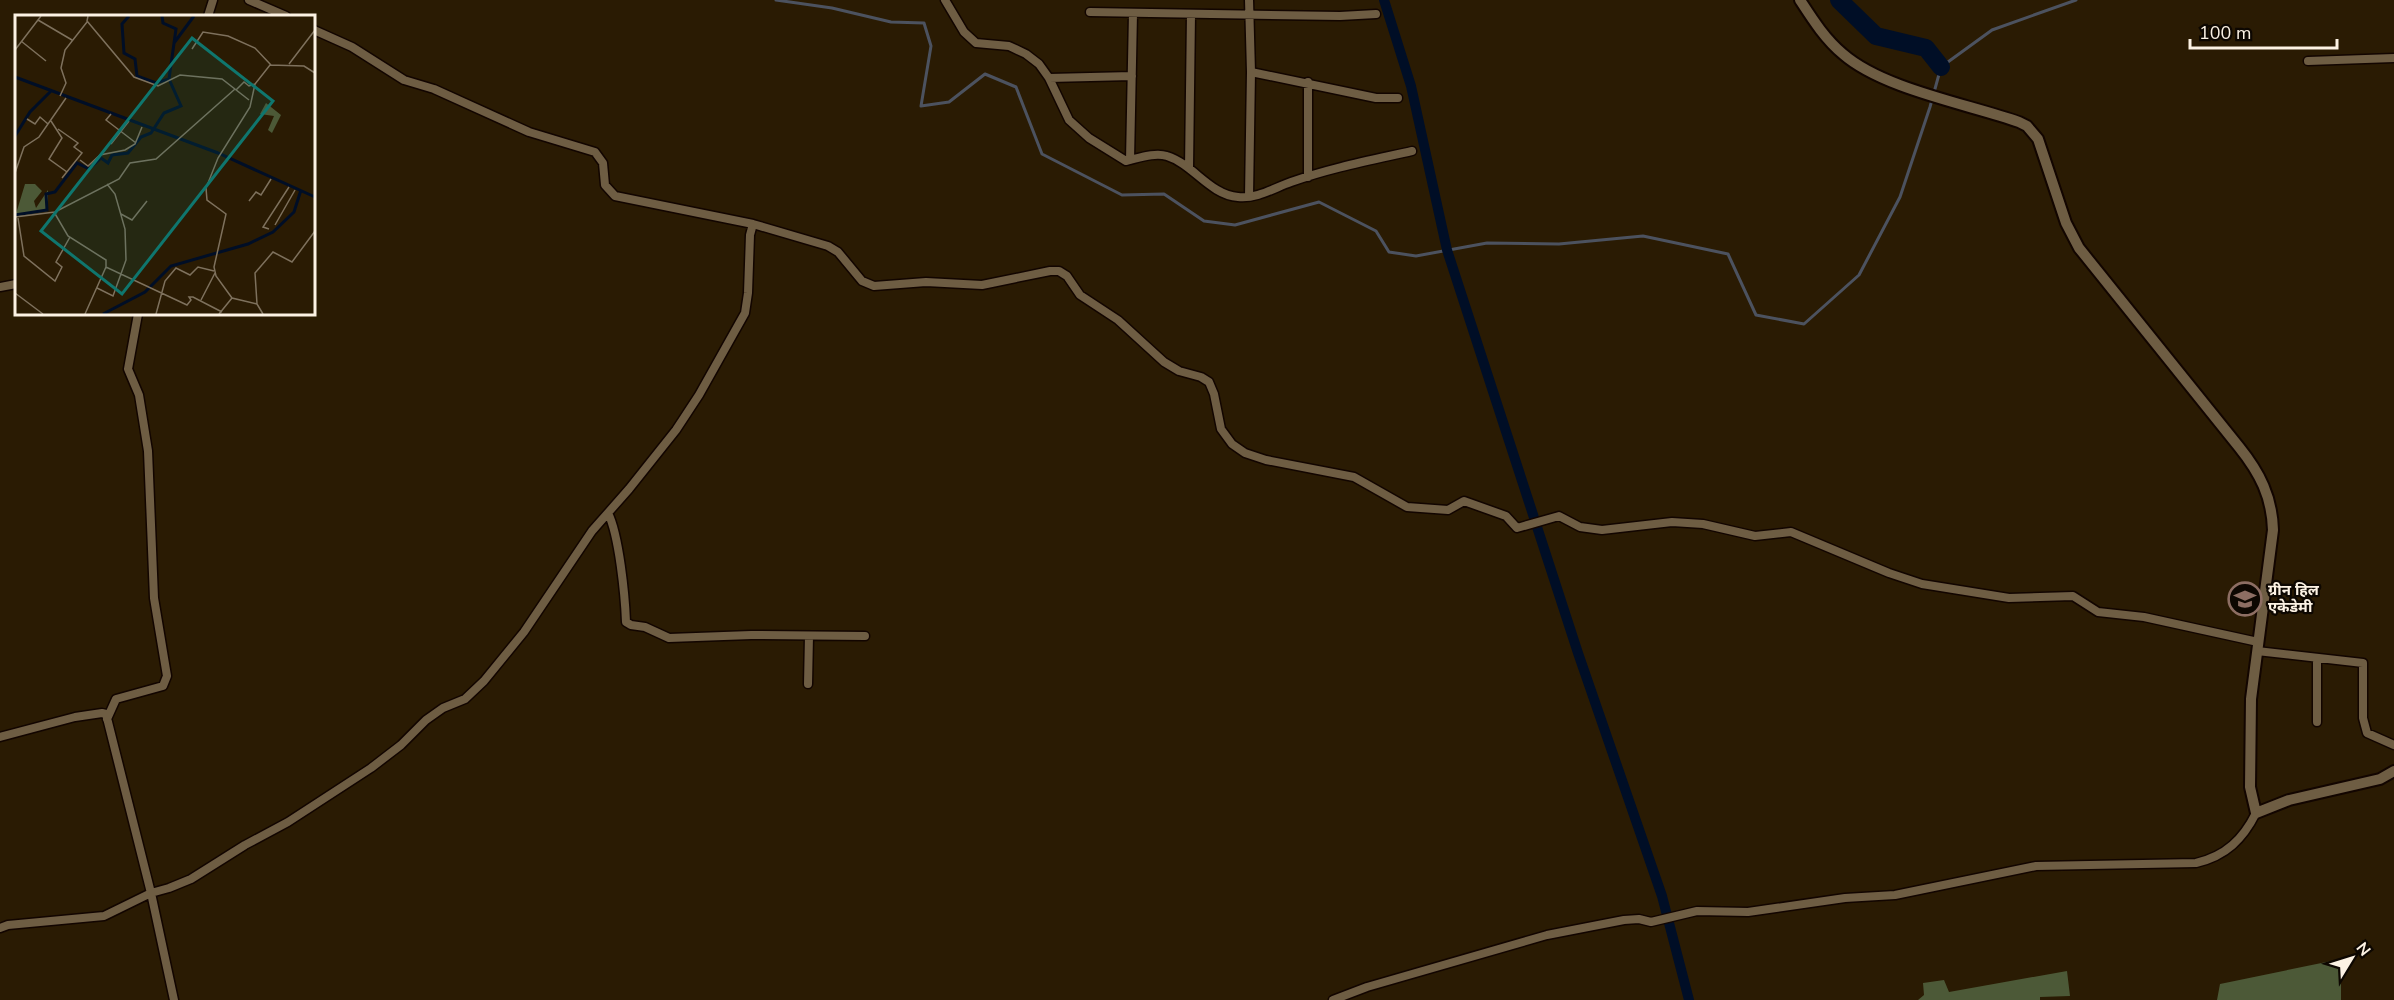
<svg xmlns="http://www.w3.org/2000/svg" width="2394" height="1000" font-family="'Nunito Sans','Noto Sans Devanagari',sans-serif">
<style>
.forest{fill:#4c5937}
.lines{fill:none;stroke-linecap:round;stroke-linejoin:round}
.stream{stroke:#4c525f;stroke-width:3}
.canal{stroke:#000e26;stroke-width:10}
.river{stroke:#000e26;stroke-width:18}
.minor-casing{stroke:#120500;stroke-width:11}
.tertiary-casing{stroke:#120500;stroke-width:14}
.minor{stroke:#6e5d43;stroke-width:8}
.tertiary{stroke:#6e5d43;stroke-width:10}
.labels{text-anchor:middle;dominant-baseline:central;stroke-width:4.5;stroke-linejoin:round;paint-order:stroke}
.poi-label{font-size:15px;font-weight:bold;fill:#fcf2e4;stroke:#0d0701;text-anchor:start}
.inset-river{fill:none;stroke:#000e26;stroke-width:3}
.inset-road{fill:none;stroke:#7e715d;stroke-width:1.5}
.view{fill:#0f766e;fill-opacity:0.15;stroke:#0f766e;stroke-width:3}
.inset-edge{fill:none;stroke:#fcf2e4;stroke-width:3}
</style>
<rect width="100%" height="100%" fill="#2a1b03"/>
<path class="forest" d="M2341 959V1000H2217L2220 984Z
M2067 971 2070 996 2040 997V1000H1918L1924 995 1923 983 1944 980 1949 992Z"/>
<g class="lines">
<path class="stream" d="M776 0 832 8 891 22 924 23 931 46 921 106 949 102 985 74 1016 87 1042 154 1122 195 1164 194 1204 221 1235 225 1319 202 1376 231 1389 252 1416 256 1487 243 1559 244 1643 236 1728 254 1756 315 1804 324 1859 275 1900 197 1930 107 1941 67 1992 30 2076 0"/>
<path class="canal" d="M1384 0 1411 86 1447 250 1578 653 1662 896 1689 1000"/>
<path class="river" d="M1839 0 1876 36 1926 48 1941 67"/>
<g class="minor-casing">
<path id="minor" d="M249 0 286 16
M945 0 964 32 976 43 1009 46 1026 54 1039 64 1049 78 1069 120 1089 138 1126 161C1139 158 1155 152 1167 156 1193 164 1210 195 1238 197 1257 199 1274 188 1291 182 1330 168 1372 160 1412 151
M1090 12 1340 16 1376 14
M208 16 213 0
M314 30 352 47 404 80 434 89 529 132 595 152 603 163 605 185 615 196 753 224 828 246 838 252 862 281 874 286 926 282 982 285 1050 271H1059L1067 276 1080 295 1118 320 1164 362 1179 371 1201 377 1209 382 1214 394 1221 429 1232 444 1245 453 1266 460 1354 477 1407 507 1448 510 1464 501 1506 516 1517 528 1559 516 1580 527 1602 530 1672 522 1703 524 1755 536 1791 532 1889 573 1922 584 2009 598 2073 596 2098 612 2144 617 2258 642
M2308 61 2394 58
M1251 72 1376 98H1398
M1049 78 1132 76
M1130 160 1133 13
M1189 168 1191 14
M1308 177V82
M1249 196 1251 72 1249 0
M0 287 16 284
M608 513C619 535 625 595 626 622L631 625 645 627 669 638 751 635 865 636
M2257 651 2363 663V718L2367 733 2394 745
M808 684 809 636
M107 719 116 699 163 686 167 676 154 598 148 451 139 395 128 369 138 314
M2317 722V658
M0 737 75 717 102 713 106 714 151 893 174 1000
M0 928 8 925 104 916 151 893 169 888 191 879 245 845 288 822 371 768 401 745 426 720 443 708 465 699 484 681 524 632 592 531 629 489 676 430 699 395 745 313 748 293 750 235 753 224
M1333 1000 1367 987 1547 935 1624 920 1639 919 1651 922 1697 911 1748 912 1845 898 1895 895 2036 866 2196 863C2226 856 2243 839 2256 813"/>
</g>
<g class="tertiary-casing">
<path id="tertiary" d="M1800 0C1813 20 1825 39 1843 54 1883 89 1968 104 2019 122L2027 126 2038 139 2066 223 2079 248 2239 447C2260 473 2272 497 2273 530L2251 699 2250 787 2256 813 2289 800 2380 779 2394 771"/>
</g>
<use href="#minor" class="minor"/>
<use href="#tertiary" class="tertiary"/>
</g>
<defs>
<g id="school-ring" transform="scale(1.725)"><circle r="9.5" fill="#0d0701" stroke="#8d6e63" stroke-width="1.5"/><path d="M0-5L7-2L0 1L-7-2ZM-4 1L0 2.5L4 1V4Q0 6-4 4Z" fill="#8d6e63"/></g>
</defs>
<g fill-rule="evenodd">
<use href="#school-ring" x="2245" y="599"/>
</g>
<g class="labels">
<g class="poi-label">
<text x="2268" y="590">ग्रीन हिल<tspan x="2268" dy="17">एकेडेमी</tspan></text>
</g>
</g>
<g transform="translate(15 15)">
<rect width="300" height="300" fill="#2a1b03"/>
<path d="M251 88 266 100 257 118 253 115 259 101 245 99ZM10 169H20L27 176 19 186 21 193 33 175V196L0 202Z" fill="#4c5937"/>
<path class="inset-river" d="M114 1 107 9 109 38 120 44 122 61 141 68 154 64M159 28 179 1M0 62 203 138 300 182M0 121 15 97 36 76M0 200 32 195 31 179 40 177 62 148 74 154 86 143 93 148 97 140 113 138 126 122 136 118 149 98 166 91 154 64 161 14 148 8 147 1M88 299 130 277 156 251 233 229 258 217 279 197 286 175"/>
<path class="inset-road" d="M73 1 72 6 119 62 143 71 165 60 207 64 234 85M23 5 57 25M6 26 31 46M177 34 188 17 213 21 240 33 256 50M0 35 26 1M274 49 300 15M221 75 229 67 234 71 240 69M45 81 51 68 46 53 50 35 72 7M96 99 91 105 121 128M12 104 20 109 25 102 33 109M36 106 47 123 34 144 52 157M43 114 63 128 59 132 67 138 47 163M96 129 114 106M65 145 73 151 85 140 110 135 120 129 127 112M0 158 9 132 24 122 51 83M234 186 241 177 246 180 256 164M39 197 53 221 91 245V252M106 199 117 205 132 186M0 202 40 197 104 164 115 148 141 144 220 74M3 203 9 241 40 266 47 252 41 247 55 222M260 210 280 175M254 214 248 212 274 172M82 273 98 281 111 245 110 214 100 179 92 169M0 278 28 299M186 285 200 258M242 289 240 258 258 237 277 247 300 216M70 299 91 252 172 290 176 285 174 282H178L207 297M141 299 150 266 161 253 175 260 183 252 199 256M204 299 217 283M248 299 242 289 217 283 201 261 199 252 211 199 192 185 191 173 203 143 235 92 240 69 255 50 289 51 300 58"/>
<path class="view" d="M177 23 258 86 107 279 26 216Z"/>
<rect width="300" height="300" class="inset-edge"/>
</g>
<g transform="translate(2352 958) rotate(52)" stroke="#0d0701" stroke-width="4.5" paint-order="stroke">
<path d="M0-4.5L10 22L0 15L-10 22Z" fill="#fcf2e4"/>
<text y="-9" font-size="16" font-weight="bold" text-anchor="middle" fill="#fcf2e4">N</text>
</g>
<path d="M2190 39v9h147v-9" fill="none" stroke="#fcf2e4" stroke-width="3"/>
<text x="2199" y="39" font-size="18" fill="#fcf2e4" stroke="#0d0701" stroke-width="4.5" paint-order="stroke">100 m</text>
</svg>
